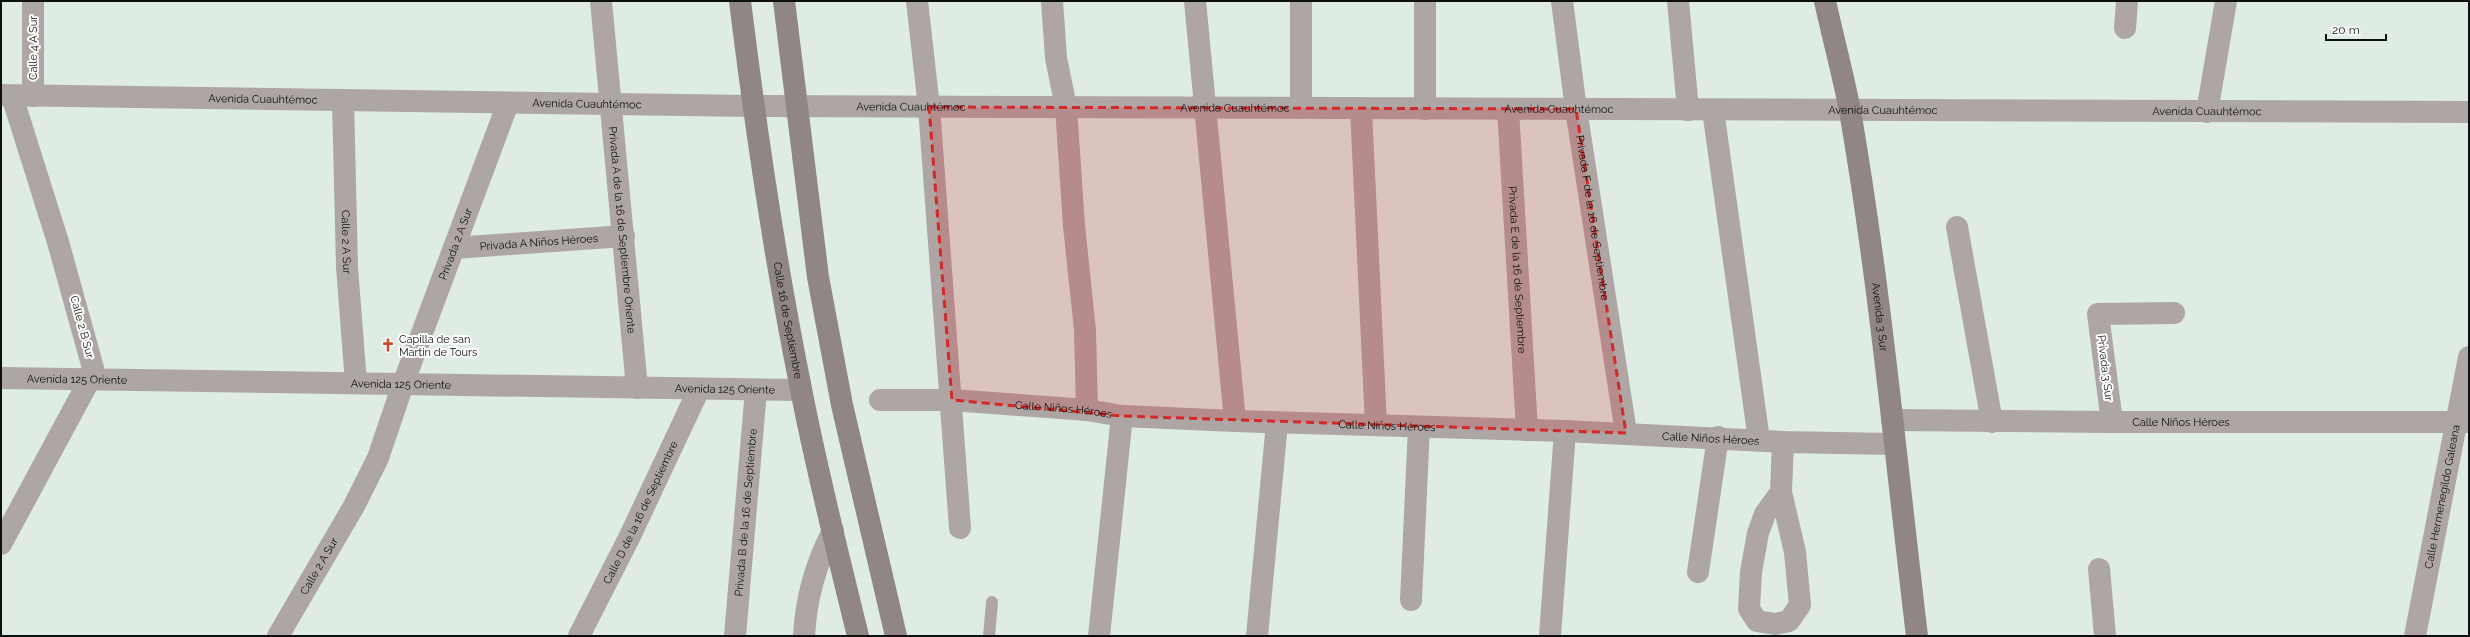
<svg xmlns="http://www.w3.org/2000/svg" width="2470" height="637" font-family="Raleway,sans-serif">
<style>
.lines{fill:none;stroke-linecap:round;stroke-linejoin:round}
.lane{stroke:#ada6a4;stroke-width:12}
.street{stroke:#ada6a4;stroke-width:22}
.secondary{stroke:#908684;stroke-width:22}
.marked{fill:#d62828;fill-opacity:0.2;stroke:#d62828;stroke-width:3;stroke-dasharray:8 5;stroke-linejoin:round}
.labels{text-anchor:middle;dominant-baseline:central;stroke-width:4;stroke-linejoin:round;paint-order:stroke}
.street-label{font-size:11px;fill:#0c100e;stroke:#fff}
.poi-label{font-size:11px;fill:#0c100e;stroke:#fff;text-anchor:start}
</style>
<rect width="100%" height="100%" fill="#deece4"/>
<g class="lines">
<path class="lane" d="M989 636 992 602"/>
<g class="street">
<path d="M33 1V96"/>
<path id="s1" d="M601 1 637 388"/>
<path d="M917 1 929 107 960 528"/>
<path d="M1052 1 1056 58 1066 107 1074 226 1085 330 1087 410"/>
<path d="M1195 1 1235 421"/>
<path d="M1301 1V108"/>
<path id="s2" d="M1562 1 1576 109 1626 433"/>
<path d="M1678 1 1688 110"/>
<path d="M2125 28 2127 1"/>
<path id="s3" d="M1 95 753 106 2469 112"/>
<path id="s4" d="M343 100 347 267 356 383"/>
<path d="M1361 109 1376 425"/>
<path d="M1425 109V1"/>
<path id="s5" d="M1508 109 1527 430"/>
<path d="M1713 110 1759 440"/>
<path d="M2207 112 2226 1"/>
<path d="M1957 227 1992 422"/>
<path id="s6" d="M454 248 624 236"/>
<path id="s7" d="M1 378 801 390"/>
<path id="s8" d="M880 400H952L1087 410 1122 416 1235 421 1565 431 1783 442 1894 444"/>
<path id="s9" d="M1892 420 2112 422H2469"/>
<path d="M2112 422 2098 314 2174 313"/>
<path d="M1781 492 1765 514 1758 533 1751 572 1749 609 1757 621 1775 624 1789 621 1800 605 1795 552 1781 492 1783 442"/>
<path d="M1 544 90 379 93 368 58 242 12 96"/>
<path d="M2099 569 2105 636"/>
<path d="M1698 572 1718 437"/>
<path d="M1411 600 1419 427"/>
<path id="s10" d="M278 636 354 506 378 458 403 384 508 103"/>
<path id="s11" d="M579 636 630 536 699 389"/>
<path id="s12" d="M735 636 756 390"/>
<path d="M804 636C806 598 815 565 833 531"/>
<path d="M1099 636 1122 416"/>
<path d="M1257 636 1277 423"/>
<path d="M1550 636 1565 431"/>
<path id="s13" d="M2415 636 2469 357"/>
</g>
<g class="secondary">
<path id="s14" d="M740 1C756 131 775 261 801 389 817 472 838 554 858 636"/>
<path d="M784 1 818 277 842 405 896 636"/>
<path id="s15" d="M1825 1C1833 38 1843 74 1850 111 1880 285 1896 461 1917 636"/>
</g>
</g>
<path class="marked" d="M929 107 1576 109 1626 433 1122 416 952 400Z"/>
<defs>
<g id="church-bare" transform="scale(1.08)"><path d="M-1.2-6h2.4v3.5h3.3v2.4h-3.3V6h-2.4V-.1h-3.3v-2.4h3.3Z" fill="#d2472c" stroke="#fff" stroke-width="2.5" paint-order="stroke"/></g>
</defs>
<g fill-rule="evenodd">
<use href="#church-bare" x="388" y="345"/>
</g>
<g class="labels">
<g class="street-label">
<text transform="translate(33 48) rotate(-90)">Calle 4 A Sur</text>
<text stroke="none"><textPath href="#s3" startOffset="262">Avenida Cuauhtémoc</textPath></text>
<text stroke="none"><textPath href="#s3" startOffset="586">Avenida Cuauhtémoc</textPath></text>
<text stroke="none"><textPath href="#s3" startOffset="910">Avenida Cuauhtémoc</textPath></text>
<text stroke="none"><textPath href="#s3" startOffset="1234">Avenida Cuauhtémoc</textPath></text>
<text stroke="none"><textPath href="#s3" startOffset="1558">Avenida Cuauhtémoc</textPath></text>
<text stroke="none"><textPath href="#s3" startOffset="1882">Avenida Cuauhtémoc</textPath></text>
<text stroke="none"><textPath href="#s3" startOffset="2206">Avenida Cuauhtémoc</textPath></text>
<text stroke="none"><textPath href="#s2" startOffset="219">Privada F de la 16 de Septiembre</textPath></text>
<text stroke="none"><textPath href="#s1" startOffset="230">Privada A de la 16 de Septiembre Oriente</textPath></text>
<text stroke="none"><textPath href="#s4" startOffset="142">Calle 2 A Sur</textPath></text>
<text stroke="none"><textPath href="#s6" startOffset="85">Privada A Niños Héroes</textPath></text>
<text stroke="none"><textPath href="#s10" startOffset="432">Privada 2 A Sur</textPath></text>
<text stroke="none"><textPath href="#s5" startOffset="161">Privada E de la 16 de Septiembre</textPath></text>
<text stroke="none"><textPath href="#s15" startOffset="321">Avenida 3 Sur</textPath></text>
<text stroke="none"><textPath href="#s14" startOffset="323">Calle 16 de Septiembre</textPath></text>
<text transform="translate(82 327) rotate(75)">Calle 2 B Sur</text>
<text transform="translate(2105 368) rotate(83)">Privada 3 Sur</text>
<text stroke="none"><textPath href="#s7" startOffset="76">Avenida 125 Oriente</textPath></text>
<text stroke="none"><textPath href="#s7" startOffset="400">Avenida 125 Oriente</textPath></text>
<text stroke="none"><textPath href="#s7" startOffset="724">Avenida 125 Oriente</textPath></text>
<text stroke="none"><textPath href="#s8" startOffset="184">Calle Niños Héroes</textPath></text>
<text stroke="none"><textPath href="#s9" startOffset="289">Calle Niños Héroes</textPath></text>
<text stroke="none"><textPath href="#s8" startOffset="508">Calle Niños Héroes</textPath></text>
<text stroke="none"><textPath href="#s8" startOffset="832">Calle Niños Héroes</textPath></text>
<text stroke="none"><textPath href="#s13" startOffset="142">Calle Hermenegildo Galeana</textPath></text>
<text stroke="none"><textPath href="#s11" startOffset="138">Calle D de la 16 de Septiembre</textPath></text>
<text stroke="none"><textPath href="#s12" startOffset="124">Privada B de la 16 de Septiembre</textPath></text>
<text stroke="none"><textPath href="#s10" startOffset="81">Calle 2 A Sur</textPath></text>
</g>
<g class="poi-label">
<text x="399" y="339">Capilla de san<tspan x="399" dy="13">Martin de Tours</tspan></text>
</g>
</g>
<rect width="2470" height="637" fill="none" stroke="#0c100e" stroke-width="4"/>
<path d="M2326 34v6h60v-6" fill="none" stroke="#0c100e" stroke-width="2"/>
<text x="2332" y="34" font-size="12" fill="#0c100e" stroke="#ffffff" stroke-width="3" paint-order="stroke">20 m</text>
</svg>
